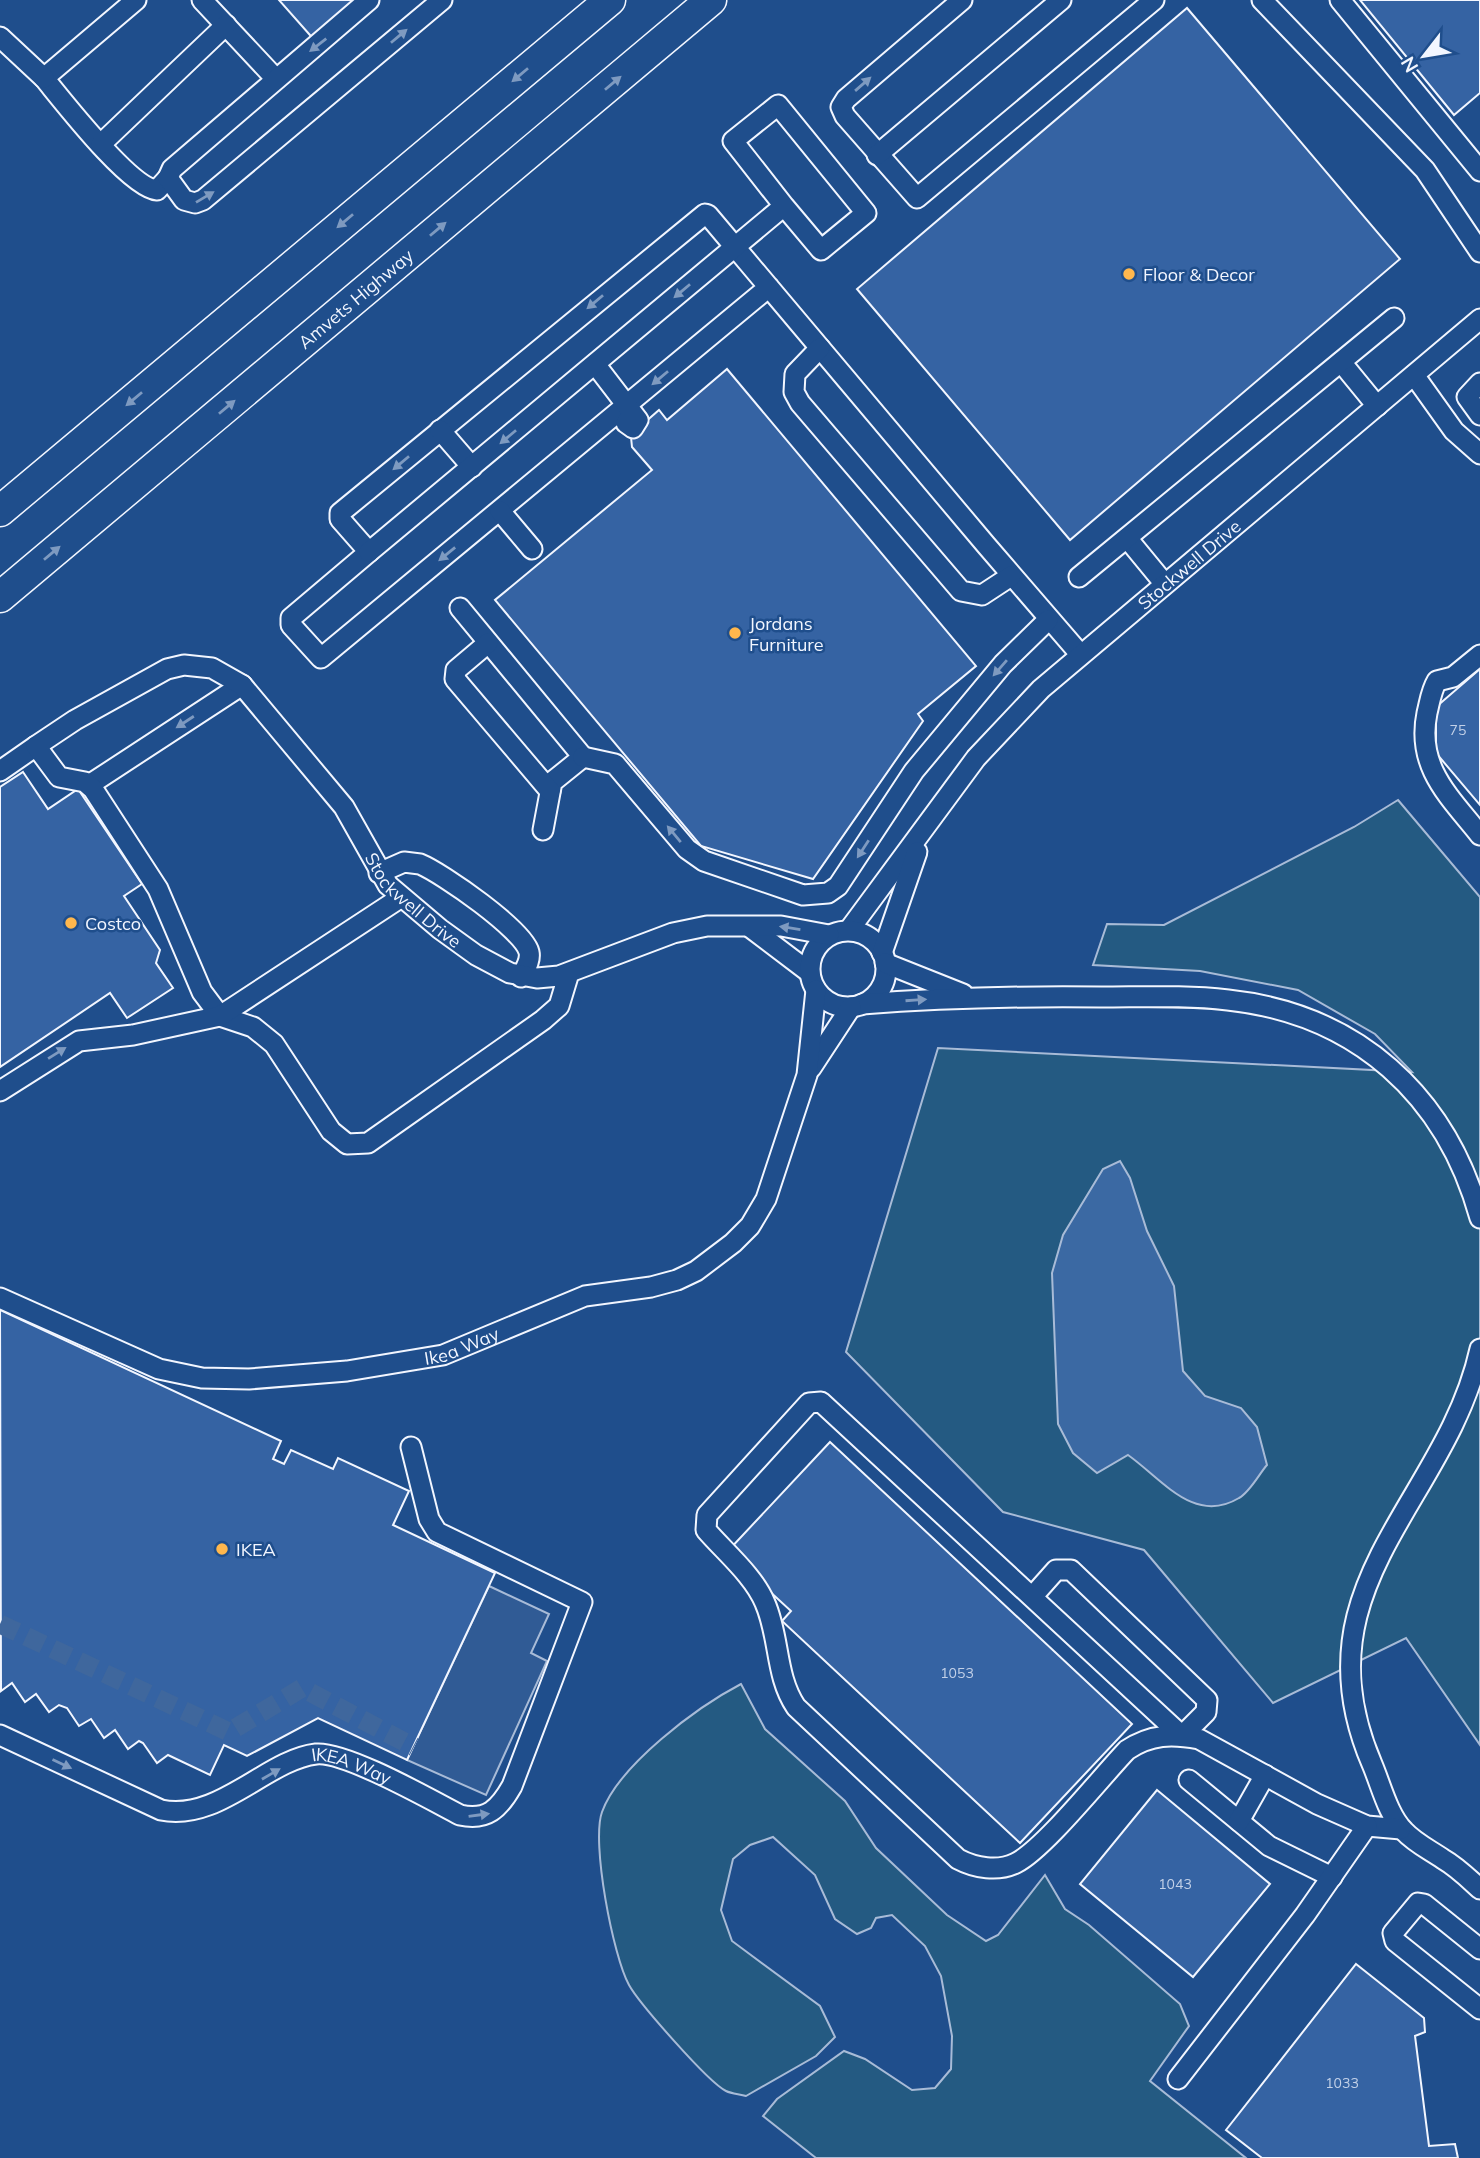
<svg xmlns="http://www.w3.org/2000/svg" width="1480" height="2158" font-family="Mulish,sans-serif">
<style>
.green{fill:#245a82;stroke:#a8bbd7;stroke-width:2}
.parking{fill:#305b95;stroke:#a8bbd7;stroke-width:2}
.water{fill:#3b69a3;stroke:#a8bbd7;stroke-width:2}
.building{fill:#3563a3;stroke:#f2f6ff;stroke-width:2}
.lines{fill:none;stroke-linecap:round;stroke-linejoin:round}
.minor-tunnel{stroke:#3f679d;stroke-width:19;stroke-dasharray:19 10;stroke-linecap:butt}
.minor-casing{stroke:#f2f6ff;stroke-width:23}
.highway-casing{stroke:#f2f6ff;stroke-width:33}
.minor{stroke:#1f4e8c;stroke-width:19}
.highway{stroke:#1f4e8c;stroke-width:30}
.oneway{fill:#7e9ac0}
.poi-dot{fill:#ffb74d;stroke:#1f4e8c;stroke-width:2.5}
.labels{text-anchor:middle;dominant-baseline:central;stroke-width:5;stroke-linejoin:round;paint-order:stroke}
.number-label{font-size:14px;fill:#c3d1e8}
.poi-label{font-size:18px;fill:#f2f6ff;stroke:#1f4e8c;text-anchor:start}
.street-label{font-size:18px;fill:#f2f6ff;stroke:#1f4e8c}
</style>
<rect width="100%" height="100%" fill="#1f4e8c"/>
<path class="green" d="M1398 800 1480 897V1745L1406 1638 1273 1703 1144 1550 1003 1512 846 1352 938 1048 1412 1072 1375 1034 1298 990 1200 971 1093 965 1107 924 1164 925 1354 827Z
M741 1684 765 1729 845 1801 876 1848 947 1915 986 1941 998 1935 1045 1875 1065 1909 1089 1925 1180 2004 1189 2026 1150 2081 1246 2158H816L763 2116 777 2099 844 2051 865 2059 912 2090 935 2088 951 2069 952 2036 941 1976 925 1946 892 1915 876 1918 871 1928 857 1934 835 1919 815 1875 773 1837 750 1845 733 1859 721 1910 732 1941 820 2006 835 2037 816 2056 746 2096C740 2094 732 2094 726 2091 708 2082 639 2003 629 1985 613 1956 591 1842 602 1812 619 1765 697 1707 741 1684Z"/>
<path class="parking" d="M489 1586 549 1614 531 1653 547 1661 486 1795 407 1760Z"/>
<path class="water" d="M1120 1161 1130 1178 1147 1231 1174 1286 1183 1371 1205 1396 1241 1408 1257 1427 1267 1465C1259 1474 1250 1492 1239 1498 1194 1525 1162 1479 1128 1455L1097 1473 1073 1453 1058 1424 1052 1273 1063 1235 1103 1169Z"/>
<path class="building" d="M279 0H366L317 43Z
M1360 0H1480V93L1454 115Z
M1187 8 1400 259 1070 540 857 289Z
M727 369 976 666 918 714 923 721 813 879 701 846 495 600 652 470 632 447 631 437 635 431 659 410 667 420Z
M1480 669V805L1436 753V707Z
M23 772 48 809 78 789 142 884 124 896 160 950 156 963 173 988 127 1018 110 993 0 1067V787Z
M0 1310 281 1441 273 1459 284 1464 291 1450 333 1469 338 1458 409 1491 393 1525 495 1573 407 1760 318 1718 247 1756 224 1745 210 1775 168 1755 157 1763 143 1743 139 1741 128 1749 115 1730 104 1738 91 1719 79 1726 67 1708 59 1705 49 1712 36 1694 25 1702 12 1683 1 1691Z
M830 1442 1132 1724 1020 1843 782 1621 791 1611 727 1552Z
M1157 1790 1270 1884 1193 1977 1080 1884Z
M1356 1964 1424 2018 1425 2032 1415 2036 1429 2146 1455 2144 1458 2158H1262L1226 2130Z"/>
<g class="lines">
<path class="minor-tunnel" d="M0 1624 229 1732 302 1688 414 1747"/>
<g class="minor-casing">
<g id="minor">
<path d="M136 0 44 78C63 101 130 188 157 190L168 178"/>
<path d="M202 0 276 79"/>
<path d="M369 0 172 169 168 178 184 200 195 203 203 200 442 0"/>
<path d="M962 0 846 99 841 107 845 116 917 198 1154 0"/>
<path d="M1262 0 1425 170 1480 252"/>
<path d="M1340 0 1480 171"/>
<path d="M0 37 44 78"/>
<path d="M101 144 226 25"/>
<path d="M877 155 1061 0"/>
<path d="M769 287 321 658 291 625V618L369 552 340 519V513L705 214 708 215 986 545 1080 654"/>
<path d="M820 348 795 374 794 392 800 403 961 591 982 595 1011 576"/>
<path d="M1341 362 1377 406"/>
<path d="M595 364 638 420 633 428 626 423 631 416"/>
<path d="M1414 375 1454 431 1480 454"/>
<path d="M1480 383 1467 397 1480 415"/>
<path d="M440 430 472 467"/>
<path d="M500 511 532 549"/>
<path d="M1127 538 1164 583"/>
<path d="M369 552 784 206 733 141 778 105 866 213 821 250 784 206"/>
<path d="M1079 577 1394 318"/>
<path d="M460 608 583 757 552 782 543 830"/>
<path d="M488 643 456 670 455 679 550 791"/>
<path d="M1480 655 1453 677 1437 681C1431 691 1430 701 1427 713 1416 767 1449 796 1480 835"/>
<path d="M583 757 615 764 687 849 704 861 803 895 828 893 838 886 914 771 1003 664 1048 620"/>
<path d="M0 771 36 746"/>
<path d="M89 785 242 685"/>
<path d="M379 873 404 862 420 864C442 873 524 930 529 952 531 961 525 969 521 977"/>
<path d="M751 928 809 972"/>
<path id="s1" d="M849 930 976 758 1041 689 1480 319"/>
<circle cx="848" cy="969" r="38"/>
<path d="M882 953 917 852"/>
<path d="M885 963 963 994"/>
<path id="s2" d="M569 973 559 1006 543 1020 368 1143 347 1144 331 1131 274 1044 253 1027 220 1016 202 992 158 889 93 789 85 782 59 777 36 746 75 720 167 669 184 665 212 668 242 685 344 807 388 885 440 929 476 955 510 973 537 978 559 976 673 933 707 926H781L829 935"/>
<path d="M862 1004C942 998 1021 996 1101 997 1143 997 1186 995 1228 1000 1357 1014 1446 1095 1480 1218"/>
<path d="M811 1068 851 1007"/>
<path d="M0 1091 79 1041 133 1035 220 1016 400 898"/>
<path id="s3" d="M0 1298 159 1369 202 1378 249 1379 347 1371 443 1355 585 1296 651 1287 677 1280 696 1271 733 1243 750 1226 766 1199 807 1075 816 990"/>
<path d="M1480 1349C1446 1503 1295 1585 1372 1764 1381 1785 1388 1815 1404 1831 1415 1843 1430 1850 1443 1859 1457 1867 1468 1878 1480 1889"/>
<path d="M1032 1597 1056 1570H1071L1207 1700 1206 1712 1182 1736 821 1402 809 1403 707 1515 706 1530C725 1552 754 1576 765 1603 780 1637 775 1676 796 1707L958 1859C975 1868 998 1872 1016 1863 1044 1849 1102 1776 1127 1750 1151 1734 1172 1734 1199 1739L1317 1804 1367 1826 1401 1829"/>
<path id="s4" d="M0 1735 161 1810C219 1822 266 1760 316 1754 345 1751 431 1800 460 1815 487 1821 499 1809 512 1786L582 1602 437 1532 429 1519 411 1447"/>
<path d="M1189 1780 1269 1846 1332 1877"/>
<path d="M1239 1821 1265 1775"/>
<path d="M1480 1949 1424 1904 1418 1903 1393 1933 1395 1941 1480 2009"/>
<path d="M1178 2079 1305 1915 1367 1826"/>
</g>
</g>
<g class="highway-casing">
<g id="highway">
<path d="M0 511 610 0"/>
<path id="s5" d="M0 597 711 0"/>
</g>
</g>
<use href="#minor" class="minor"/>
<use href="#highway" class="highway"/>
</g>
<defs><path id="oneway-solid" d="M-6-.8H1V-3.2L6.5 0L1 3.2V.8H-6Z" transform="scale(1.75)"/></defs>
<g class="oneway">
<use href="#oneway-solid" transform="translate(399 36) rotate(-40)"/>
<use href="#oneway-solid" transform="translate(318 45) rotate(142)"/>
<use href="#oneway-solid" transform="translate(520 75) rotate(140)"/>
<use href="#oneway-solid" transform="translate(613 83) rotate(-40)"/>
<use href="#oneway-solid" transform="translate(863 84) rotate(-41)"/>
<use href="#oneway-solid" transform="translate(205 197) rotate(-31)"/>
<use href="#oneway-solid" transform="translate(345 221) rotate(140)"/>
<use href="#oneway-solid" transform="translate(438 229) rotate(-40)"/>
<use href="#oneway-solid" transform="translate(682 291) rotate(140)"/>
<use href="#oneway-solid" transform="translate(595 302) rotate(140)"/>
<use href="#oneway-solid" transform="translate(660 378) rotate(140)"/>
<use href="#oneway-solid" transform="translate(134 399) rotate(140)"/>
<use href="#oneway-solid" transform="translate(227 407) rotate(-40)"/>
<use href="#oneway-solid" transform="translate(508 437) rotate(140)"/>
<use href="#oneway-solid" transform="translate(401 463) rotate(140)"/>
<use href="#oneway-solid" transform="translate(52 553) rotate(-40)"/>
<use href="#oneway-solid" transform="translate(447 554) rotate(141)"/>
<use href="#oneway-solid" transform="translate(1000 668) rotate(131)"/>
<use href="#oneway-solid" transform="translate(185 722) rotate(147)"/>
<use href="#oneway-solid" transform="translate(674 834) rotate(-130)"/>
<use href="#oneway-solid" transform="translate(863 849) rotate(123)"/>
<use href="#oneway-solid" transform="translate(790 928) rotate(-171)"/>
<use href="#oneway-solid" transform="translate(916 1000) rotate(-4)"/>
<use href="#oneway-solid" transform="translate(57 1053) rotate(-32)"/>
<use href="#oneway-solid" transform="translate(62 1764) rotate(25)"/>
<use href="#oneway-solid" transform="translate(271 1774) rotate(-30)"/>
<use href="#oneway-solid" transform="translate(479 1815) rotate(-8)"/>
</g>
<g class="poi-dot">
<circle cx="1129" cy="274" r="7"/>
<circle cx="735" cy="633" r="7"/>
<circle cx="71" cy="923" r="7"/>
<circle cx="222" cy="1549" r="7"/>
</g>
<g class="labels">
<g class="number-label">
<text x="1458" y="730">75</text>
<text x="957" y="1673">1053</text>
<text x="1175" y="1884">1043</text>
<text x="1342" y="2083">1033</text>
</g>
<g class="poi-label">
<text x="1143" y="274">Floor &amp; Decor</text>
<text x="749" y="623">Jordans<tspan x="749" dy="21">Furniture</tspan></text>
<text x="85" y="923">Costco</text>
<text x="236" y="1549">IKEA</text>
</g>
<g class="street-label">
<text stroke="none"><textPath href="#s5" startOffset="464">Amvets Highway</textPath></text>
<text stroke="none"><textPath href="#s1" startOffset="502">Stockwell Drive</textPath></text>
<text stroke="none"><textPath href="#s2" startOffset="1323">Stockwell Drive</textPath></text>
<text stroke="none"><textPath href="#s3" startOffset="481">Ikea Way</textPath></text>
<text stroke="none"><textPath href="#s4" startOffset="383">IKEA Way</textPath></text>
</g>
</g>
<g transform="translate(1424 56) rotate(239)" stroke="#1f4e8c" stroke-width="5" paint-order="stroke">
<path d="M0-5L12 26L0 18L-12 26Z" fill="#f2f6ff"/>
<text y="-10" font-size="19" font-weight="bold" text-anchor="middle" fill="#f2f6ff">N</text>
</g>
</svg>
